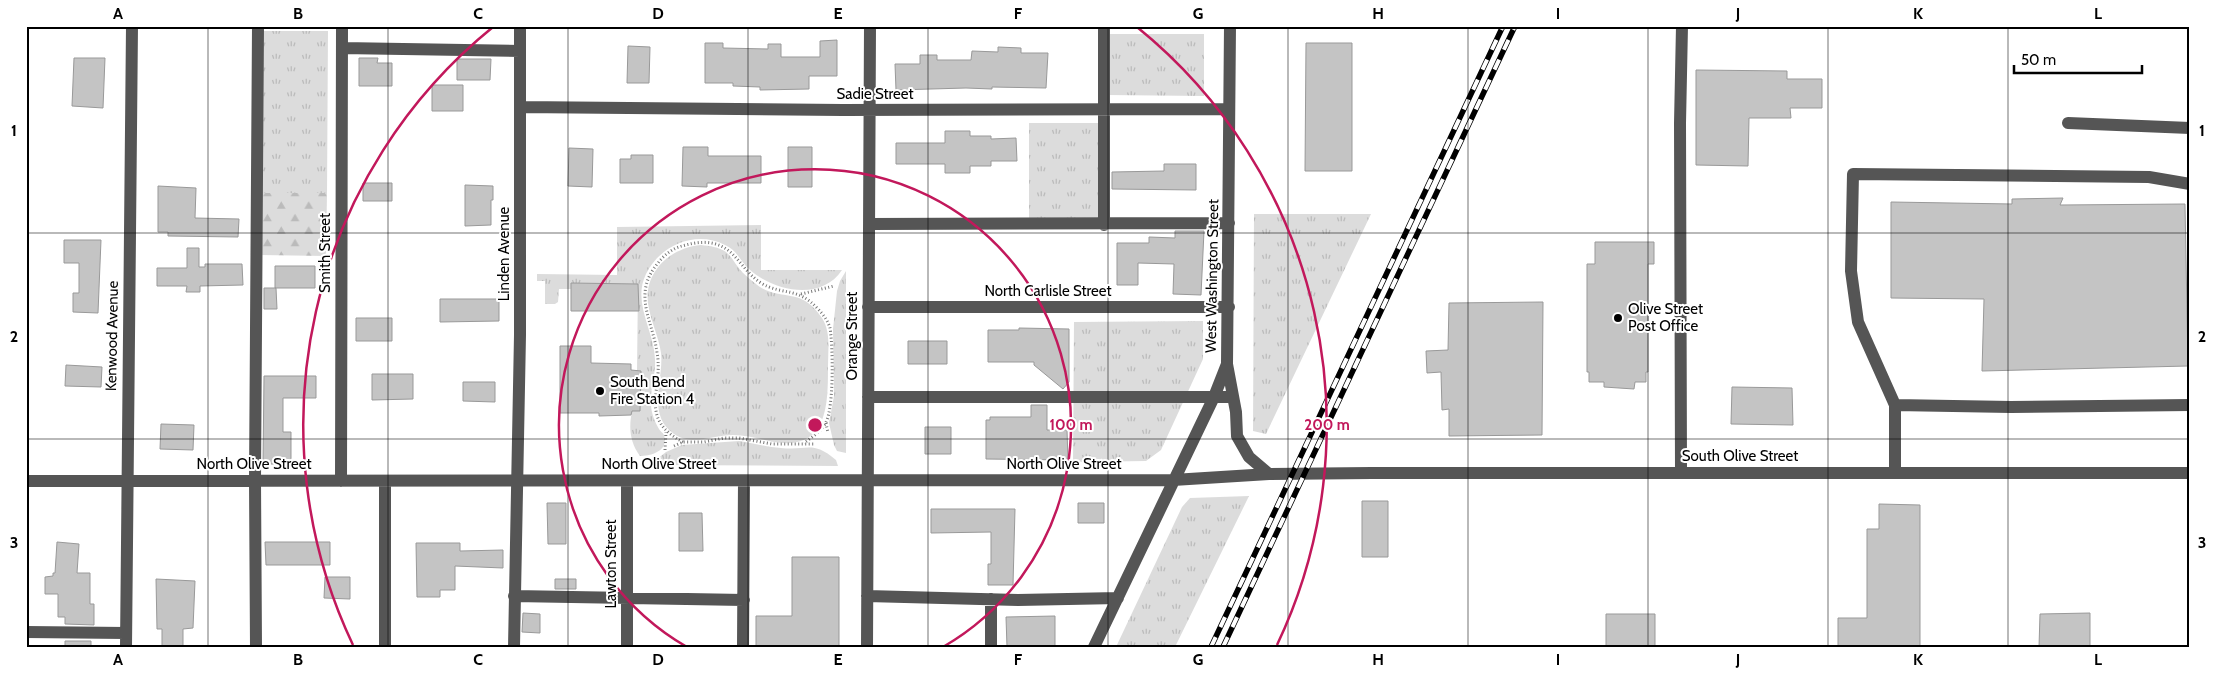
<svg xmlns="http://www.w3.org/2000/svg" width="2216" height="673" font-family="Cabin,sans-serif">
<style>
.grass{fill:url(#grass-tufts)}
.forest{fill:url(#forest-firs)}
.building{fill:#c4c4c4;stroke:#999}
.lines{fill:none;stroke-linecap:round;stroke-linejoin:round}
.path{stroke:#777;stroke-width:3;stroke-dasharray:1 2.5;stroke-linecap:butt}
.minor{stroke:#555;stroke-width:12}
.rail-casing{stroke:#000;stroke-width:5.5}
.rail{stroke:#fff;stroke-width:4;stroke-dasharray:11;stroke-linecap:butt}
.grid{fill:none;stroke:#000;stroke-width:1;stroke-opacity:0.55}
.ring{fill:none;stroke:#c2185b;stroke-width:2.5}
.poi-dot{fill:#000;stroke:#fff;stroke-width:2}
.labels{text-anchor:middle;dominant-baseline:central;stroke-width:4;stroke-linejoin:round;paint-order:stroke}
.street-label{font-size:15px;fill:#000;stroke:#fff}
.poi-label{font-size:15px;fill:#000;stroke:#fff;text-anchor:start}
.centre{fill:#c2185b;stroke:#fff;stroke-width:2.5}
.ring-label{font-size:15px;text-anchor:middle;font-weight:bold;fill:#c2185b;stroke:#fff;stroke-width:4;stroke-linejoin:round;paint-order:stroke}
.neatline{fill:none;stroke:#000;stroke-width:2}
.grid-label{font-size:16px;text-anchor:middle;font-weight:bold;fill:#000}
</style>
<defs>
<pattern id="grass-tufts" width="24" height="20" patternUnits="userSpaceOnUse" patternTransform="scale(1.25)"><rect width="24" height="20" fill="#dcdcdc"/><path d="M3 7l-1-3M5 7V3M7 7l1-3M15 17l-1-3M17 17v-4M19 17l1-3" fill="none" stroke="#bbb"/></pattern>
<pattern id="forest-firs" width="22" height="20" patternUnits="userSpaceOnUse" patternTransform="scale(1.25)"><rect width="22" height="20" fill="#dcdcdc"/><path d="M5 1l3.5 6h-7zM16 11l3.5 6h-7z" fill="#bbb"/></pattern>
</defs>
<rect width="100%" height="100%" fill="#fff"/>
<path class="grass" d="M262 31H328L327 193H261Z
M1107 34H1204V96L1107 95Z
M1029 123H1099V220L1029 221Z
M1254 214H1371L1266 434 1253 431Z
M761 225V270H842C821 302 773 291 749 269 740 261 737 250 725 245 696 230 660 245 646 274 632 303 654 330 655 359 656 374 650 389 651 404 651 413 655 422 659 429 660 431 663 433 664 435 669 451 651 456 640 456 629 441 629 426 632 411H640L641 371H637L638 284 571 283V289H559L558 302 555 304H545V281H537V274L617 275V227Z
M701 245C709 246 719 247 726 252 731 256 734 262 738 267 743 274 753 282 760 287 783 301 802 287 822 318 831 332 828 350 828 366 828 405 828 451 774 442 760 439 747 435 733 435 713 435 692 446 674 434 646 415 664 380 661 353 659 338 652 324 649 309 641 275 668 248 701 245Z
M846 271V453L837 451 834 445 829 423 834 396 833 329 837 291 840 281Z
M1203 321V359L1161 450 1146 461 1073 462 1074 322Z
M739 441C753 443 767 447 781 448 808 451 812 440 836 460L838 466 657 465 646 460 657 459 666 452 682 445Z
M1249 496 1175 647H1116L1182 507 1190 498Z"/>
<path class="forest" d="M260 193H327L326 256 260 255Z"/>
<path class="building" d="M837 40V76H809V89L760 90V87L733 86V83H705V43H723V48L768 49V44H781V57H820V41Z
M1306 43H1352V171H1305Z
M628 46 650 47 649 83H627Z
M998 47 1021 48V53H1048L1046 88 992 87V89L966 88 896 90 895 64H920V55H937V60H971L972 51 998 52Z
M74 58H105L103 108 72 106Z
M359 58H378L377 63H392V86H359Z
M457 59H491L490 80H457Z
M1696 70 1787 71V79H1822V108H1790L1791 118H1749L1748 166 1696 165Z
M432 85H463V111H432Z
M945 131H970V136H991V139L1016 138 1017 161H991V166H970V173H945V164H896V143H945Z
M683 147H708V156H761V183H707V187L682 186Z
M788 147H812V187H788Z
M569 148 593 149 592 187 568 186Z
M631 155H653V183H620V159H631Z
M1164 164H1196V190L1112 189V172L1164 171Z
M363 183H392V201H363Z
M465 185 493 186V200H491V225L465 226Z
M158 186 196 188 195 218 239 219 238 237 168 236V232H158Z
M2063 198 2060 205 2185 204 2188 366 1982 371 1984 299 1891 298V202L2012 204V199Z
M1175 231H1204L1201 295 1173 294 1174 264 1138 263V285H1117V243H1149V237L1175 238Z
M64 240H101L98 313 73 312V293H79V263H64Z
M1595 242H1654V264H1648V372H1646V382H1635L1634 389 1604 387V382H1589V372H1587V264H1595Z
M187 248H199V267H205V264H242L243 285 200 286V292H186L187 286H157V268H187Z
M275 266H315V288H275Z
M571 283 638 284 639 311H571Z
M264 288H276L277 309H264Z
M440 299H499V321L440 322Z
M1543 302 1542 435 1449 436V409L1442 410 1441 372 1427 373 1426 351 1448 350 1449 303Z
M356 318H392V341H356Z
M1019 328 1069 329V382L1063 389 1034 365V362H988V330H1019Z
M908 341H947V364H908Z
M560 346H591V363L631 364V370L641 371 640 411H632L631 415 599 416V413H560Z
M66 365 102 367 101 387 65 386Z
M372 374H413V399L372 400Z
M264 376H316V398H283V432H291V464H263Z
M463 382H495V402L463 401Z
M1732 387 1792 388 1793 425 1731 424Z
M1031 405H1047V430H1067L1068 460 986 459V420H990V417H1031Z
M161 424 194 425 193 450 160 449Z
M925 427H951V454H925Z
M1362 501H1388V557H1362Z
M547 503H566V544H548Z
M1078 503H1104V523H1078Z
M1879 504 1920 505V647H1838V618H1867V529H1879Z
M931 509H1015L1013 585H988V564H991V532L931 533Z
M679 513H702L703 551H679Z
M57 542 79 544 77 573H90V604H94V625L65 624V617H58V594H45V577L53 576V573H55Z
M265 542H330V565H266Z
M416 543H460V551L503 550V568L455 566V590H440V597H417Z
M792 557H839V647H756V616H792Z
M325 577H350V599L324 598Z
M156 579 195 581 193 628 183 629V647H162V629H157Z
M555 579H576V589H555Z
M523 613 540 614V633L522 632Z
M2090 613V647H2039L2040 614Z
M1606 614H1655V647H1606Z
M1055 616V647H1007L1006 617Z
M65 641H91V647H65Z"/>
<g class="lines">
<path class="path" d="M801 294 834 286
M826 423 828 433
M683 442C637 418 664 390 657 352 652 319 632 294 658 263 664 255 673 248 682 246 696 242 710 240 723 247 738 255 745 273 761 283 783 296 797 286 818 309 823 314 828 321 830 328 833 346 834 407 826 422 822 431 812 437 804 443
M674 446 683 442H704L724 438H739L772 444H815
M665 450 666 432"/>
<path class="minor" d="M342 48 520 51
M520 107 843 110 1229 109
M2068 123 2190 128
M2190 184 2149 177 1853 174 1851 271 1858 322 1895 405 2011 407 2190 405
M869 224 1229 223
M1104 225V26
M868 307H1229
M1227 364 1236 412 1237 436 1249 457 1269 474
M868 397H1233
M1895 405V472
M1681 472 1680 123 1682 26
M26 481 1173 480 1269 474 1372 473H2190
M341 481 342 26
M385 481V647
M514 596 744 600
M867 596 1018 600 1118 598
M26 632 126 633
M126 647 132 26
M256 647 255 480 258 26
M514 647 520 335V26
M627 647V481
M743 647 744 481
M867 647 870 26
M991 647V599
M1094 647 1214 397 1227 364 1230 26"/>
<g class="rail-casing">
<path id="rail" d="M1211 647 1503 26
M1223 647 1515 26"/>
</g>
<use href="#rail" class="rail"/>
</g>
<path class="grid" d="M208 26V647M388 26V647M568 26V647M748 26V647M928 26V647M1108 26V647M1288 26V647M1468 26V647M1648 26V647M1828 26V647M2008 26V647M26 233H2190M26 439H2190"/>
<g class="ring">
<path d="M687 647A256 256 0 1 1 943 647"/>
<path d="M353 645A512 512 0 0 1 493 27M1137 27A512 512 0 0 1 1277 645"/>
</g>
<g class="poi-dot">
<circle cx="1618" cy="318" r="5"/>
<circle cx="600" cy="391" r="5"/>
</g>
<g class="labels">
<g class="street-label">
<text x="875" y="94">Sadie Street</text>
<text transform="translate(325 253) rotate(-90)">Smith Street</text>
<text transform="translate(504 254) rotate(-90)">Linden Avenue</text>
<text transform="translate(1212 276) rotate(-89)">West Washington Street</text>
<text x="1048" y="291">North Carlisle Street</text>
<text transform="translate(112 336) rotate(-89)">Kenwood Avenue</text>
<text transform="translate(852 336) rotate(-90)">Orange Street</text>
<text x="1740" y="456">South Olive Street</text>
<text x="254" y="464">North Olive Street</text>
<text x="659" y="464">North Olive Street</text>
<text x="1064" y="464">North Olive Street</text>
<text transform="translate(611 564) rotate(-90)">Lawton Street</text>
</g>
<g class="poi-label">
<text x="1628" y="309">Olive Street<tspan x="1628" dy="17">Post Office</tspan></text>
<text x="610" y="382">South Bend<tspan x="610" dy="17">Fire Station 4</tspan></text>
</g>
</g>
<circle cx="815" cy="425" r="8" class="centre"/>
<g class="ring-label">
<text x="1071" y="430">100 m</text>
<text x="1327" y="430">200 m</text>
</g>
<rect width="2216" height="673" fill="none" stroke="#ffffff" stroke-width="55"/>
<path d="M2014 65v8h128v-8" fill="none" stroke="#000000" stroke-width="2.5"/>
<text x="2021" y="65" font-size="15" fill="#000000" stroke="#ffffff" stroke-width="4" paint-order="stroke">50 m</text>
<rect x="28" y="28" width="2160" height="618" class="neatline"/>
<g class="grid-label">
<text x="118" y="19">A</text>
<text x="298" y="19">B</text>
<text x="478" y="19">C</text>
<text x="658" y="19">D</text>
<text x="838" y="19">E</text>
<text x="1018" y="19">F</text>
<text x="1198" y="19">G</text>
<text x="1378" y="19">H</text>
<text x="1558" y="19">I</text>
<text x="1738" y="19">J</text>
<text x="1918" y="19">K</text>
<text x="2098" y="19">L</text>
<text x="14" y="136">1</text>
<text x="2202" y="136">1</text>
<text x="14" y="342">2</text>
<text x="2202" y="342">2</text>
<text x="14" y="548">3</text>
<text x="2202" y="548">3</text>
<text x="118" y="665">A</text>
<text x="298" y="665">B</text>
<text x="478" y="665">C</text>
<text x="658" y="665">D</text>
<text x="838" y="665">E</text>
<text x="1018" y="665">F</text>
<text x="1198" y="665">G</text>
<text x="1378" y="665">H</text>
<text x="1558" y="665">I</text>
<text x="1738" y="665">J</text>
<text x="1918" y="665">K</text>
<text x="2098" y="665">L</text>
</g>
</svg>
